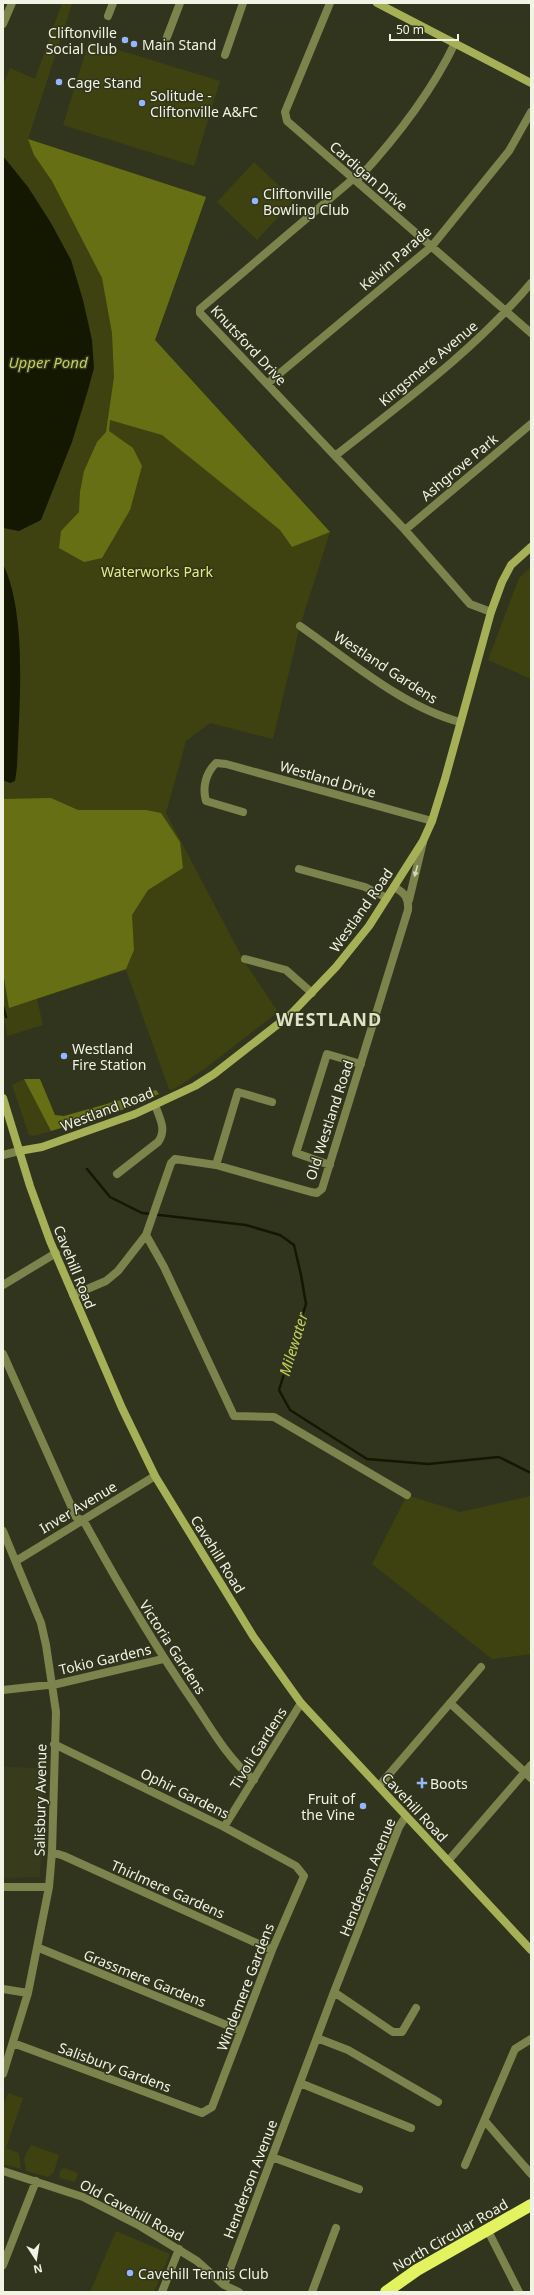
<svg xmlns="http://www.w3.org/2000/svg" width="534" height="2295" font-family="'Noto Sans',sans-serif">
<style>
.built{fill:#383c1c}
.green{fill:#3d4210}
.forest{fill:#676f15}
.water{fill:#151801}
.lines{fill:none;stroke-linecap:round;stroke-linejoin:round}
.stream{stroke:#151801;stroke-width:2.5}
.street{stroke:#7c834d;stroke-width:8}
.secondary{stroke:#a6b057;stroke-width:8}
.highway{stroke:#e3f25f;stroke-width:12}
.oneway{fill:#d4d7be}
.poi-dot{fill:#95b6fd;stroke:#32351d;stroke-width:1.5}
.labels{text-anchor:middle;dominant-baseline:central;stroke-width:3;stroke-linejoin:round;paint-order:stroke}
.poi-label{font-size:14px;fill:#f1f3e4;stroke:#32351d;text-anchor:start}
.street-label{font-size:14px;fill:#f1f3e4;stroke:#32351d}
.park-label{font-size:14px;fill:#e2ef7e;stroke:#32351d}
.water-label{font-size:15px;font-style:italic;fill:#c1ce5c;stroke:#32351d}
.district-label{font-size:18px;font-weight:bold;letter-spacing:1px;fill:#dee3c5;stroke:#32351d}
</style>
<rect width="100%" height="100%" fill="#32351d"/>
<path class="built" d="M3 1767 44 1768 40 1877 3 1878Z"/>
<path class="green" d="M62 3 72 4 28 139 206 197 155 340 330 532 300 626 273 739 210 723 186 741 166 813 244 961 278 1012 207 1067 173 1090 169 1089 126 970 37 999 43 1025 7 1036 3 1009V85L10 68 35 79Z
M89 41 220 81 194 166 63 125Z
M254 162 294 200 257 240 217 202Z
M531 567V679L488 660 519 578Z
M24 1079 51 1131 34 1136 29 1135 12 1085Z
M407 1495 460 1512 531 1496V1654L492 1659 372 1564Z
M8 2093 23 2098 6 2148 19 2153 21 2169 3 2164V2107Z
M31 2145 59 2155 54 2172 48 2177 26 2171 24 2158Z
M64 2168 78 2173 75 2182 59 2178 60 2171Z
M116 2231 170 2254 154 2292H90Z"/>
<path class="forest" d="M28 139 206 197 155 340 330 532 292 547 280 530 162 435 110 420 109 431 133 448 142 466 130 510 102 558 84 562 59 548 61 531 79 512 80 492 84 471 97 442 106 432 114 377 112 333 102 278 52 181 34 155Z
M51 798 78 810H146L161 813 180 842 183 868 148 890 132 915 134 950 126 969 9 1008 3 972V799Z
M24 1079H40L55 1115 64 1116 156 1090 159 1094 122 1110 51 1131Z"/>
<path class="water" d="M3 156 28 187 51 223 71 260 83 300 92 340 94 368 88 390 72 442 41 520 19 531 3 528Z
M3 564C28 616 19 709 17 767L15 781 10 783 3 780Z"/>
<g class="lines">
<path class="stream" d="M3 1006 6 1017
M87 1169 110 1197 142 1213 246 1225 280 1235 294 1245 301 1275 306 1304 279 1390 290 1410 367 1459 428 1464 499 1457 531 1473"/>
<path class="street" d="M330 3 285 112 287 121 531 333
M108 16 113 3
M3 24 12 3
M167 37 180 3
M455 43C431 93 396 138 358 179H353L200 309V313L405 530 470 604 491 612
M225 55 243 3
M267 384 432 246 509 151 531 112
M335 456C403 402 475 350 531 283
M405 530 531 424
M300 626C349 660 403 707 460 722
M243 812 206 801C202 787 206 773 216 763L226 764 432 821
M299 869 365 887 387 898
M409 900 423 842
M245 959 286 970 312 993
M3 1155 19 1151
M216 1165 238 1092 272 1102
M330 1165 296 1153 327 1054 361 1064
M117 1174 158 1142C167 1130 160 1119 155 1105
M146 1235 164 1267 234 1416 274 1417 407 1495
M3 1285 56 1253
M73 1295 106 1281 118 1271 146 1235 171 1163 175 1159 216 1165 311 1192 317 1193 322 1189 408 910C409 898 405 893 394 887
M3 1354 76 1517 82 1520 86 1525C120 1587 156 1648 196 1706 213 1732 230 1761 254 1780
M3 1531 41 1623 46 1645 56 1712 52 1852 49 1887 28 1993 3 2074
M16 1561 155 1476
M3 1690 57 1684 163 1659
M450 1703 531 1778
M379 1786 481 1667
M224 1827 301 1703
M52 1852 64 1856 272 1950
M448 1861 531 1765
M3 1887H49
M39 1948 241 2031
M3 1989 28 1993
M334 1992 393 2032H402L416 2008
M317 2038 348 2050 438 2102
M13 2043 202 2113 212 2107 272 1950 304 1876 296 1866 224 1827 54 1744
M300 2083 411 2128
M485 2121 531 2174
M272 2157 359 2189
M465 2165 515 2049 531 2039
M3 2171 83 2197 140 2226 197 2261 224 2285 239 2292
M487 2229 519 2292
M3 2265 36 2181
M224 2285 334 1992 399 1827 406 1816
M162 2292 179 2249
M312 2292 336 2228"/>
<path class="secondary" d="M377 3 531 83
M3 1098 30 1186 50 1241 122 1408 155 1476 253 1636 301 1703 531 1950
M19 1151 42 1147 135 1114 195 1086 214 1074 291 1014 336 967 369 926 423 841 432 821 445 779 491 612 502 582 511 565 531 547"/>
<path class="highway" d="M386 2292 417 2270 531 2205"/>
</g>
<defs><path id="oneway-solid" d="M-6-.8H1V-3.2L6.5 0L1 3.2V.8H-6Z"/></defs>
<use class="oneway" href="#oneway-solid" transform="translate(416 871) rotate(105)"/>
<g class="poi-dot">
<circle cx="125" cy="40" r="4"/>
<circle cx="134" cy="44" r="4"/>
<circle cx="59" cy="82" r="4"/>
<circle cx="142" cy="103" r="4"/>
<circle cx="255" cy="201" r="4"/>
<circle cx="64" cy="1056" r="4"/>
<path d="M420 1777h4v4h4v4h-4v4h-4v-4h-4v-4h4z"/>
<circle cx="363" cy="1806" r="4"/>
<circle cx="130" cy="2273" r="4"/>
</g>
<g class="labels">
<g class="poi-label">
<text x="117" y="32" text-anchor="end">Cliftonville<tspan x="117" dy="16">Social Club</tspan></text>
<text x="142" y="44">Main Stand</text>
<text x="67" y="82">Cage Stand</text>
<text x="150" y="95">Solitude -<tspan x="150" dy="16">Cliftonville A&amp;FC</tspan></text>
<text x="263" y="193">Cliftonville<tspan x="263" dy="16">Bowling Club</tspan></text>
<text x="72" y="1048">Westland<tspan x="72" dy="16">Fire Station</tspan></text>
<text x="430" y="1783">Boots</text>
<text x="355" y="1798" text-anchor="end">Fruit of<tspan x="355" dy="16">the Vine</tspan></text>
<text x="138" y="2273">Cavehill Tennis Club</text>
</g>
<g class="street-label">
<text transform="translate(369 176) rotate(41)">Cardigan Drive</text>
<text transform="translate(395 258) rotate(-41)">Kelvin Parade</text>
<text transform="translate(249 345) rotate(47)">Knutsford Drive</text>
<text transform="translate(428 363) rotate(-40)">Kingsmere Avenue</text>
<text transform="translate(459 467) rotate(-40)">Ashgrove Park</text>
<text transform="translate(386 667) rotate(33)">Westland Gardens</text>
<text transform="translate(328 779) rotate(16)">Westland Drive</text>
<text transform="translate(361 910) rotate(-55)">Westland Road</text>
<text transform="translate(107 1109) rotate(-21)">Westland Road</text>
<text transform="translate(329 1120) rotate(-72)">Old Westland Road</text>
<text transform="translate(75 1267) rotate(68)">Cavehill Road</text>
<text transform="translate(78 1507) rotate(-31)">Inver Avenue</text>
<text transform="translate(218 1554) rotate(58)">Cavehill Road</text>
<text transform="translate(173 1647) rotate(57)">Victoria Gardens</text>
<text transform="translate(105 1659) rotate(-13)">Tokio Gardens</text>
<text transform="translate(258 1748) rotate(-58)">Tivoli Gardens</text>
<text transform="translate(185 1793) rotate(26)">Ophir Gardens</text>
<text transform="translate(40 1800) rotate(-89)">Salisbury Avenue</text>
<text transform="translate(415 1807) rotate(47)">Cavehill Road</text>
<text transform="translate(367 1877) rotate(-68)">Henderson Avenue</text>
<text transform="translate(168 1889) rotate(24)">Thirlmere Gardens</text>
<text transform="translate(145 1978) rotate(22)">Grassmere Gardens</text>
<text transform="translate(245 1987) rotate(-69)">Windemere Gardens</text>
<text transform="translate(115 2067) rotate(20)">Salisbury Gardens</text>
<text transform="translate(250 2179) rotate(-69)">Henderson Avenue</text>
<text transform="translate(132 2210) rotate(28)">Old Cavehill Road</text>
<text transform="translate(450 2235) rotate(-30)">North Circular Road</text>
</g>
<g class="park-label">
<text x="157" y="571">Waterworks Park</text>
</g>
<g class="water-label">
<text x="48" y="362">Upper Pond</text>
<text transform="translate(293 1344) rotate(-73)">Milewater</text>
</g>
<g class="district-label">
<text x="329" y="1019">WESTLAND</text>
</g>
</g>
<rect width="534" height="2295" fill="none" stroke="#f1f3e4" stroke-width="8"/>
<g transform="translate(36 2259) rotate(168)" stroke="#32351d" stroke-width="3" paint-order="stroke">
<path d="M0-3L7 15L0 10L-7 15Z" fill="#f1f3e4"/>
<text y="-6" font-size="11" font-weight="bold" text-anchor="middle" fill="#f1f3e4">N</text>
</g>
<path d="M390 34v6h68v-6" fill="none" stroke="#f1f3e4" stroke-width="2"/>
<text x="396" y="34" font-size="12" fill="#f1f3e4" stroke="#32351d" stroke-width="3" paint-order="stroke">50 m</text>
</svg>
